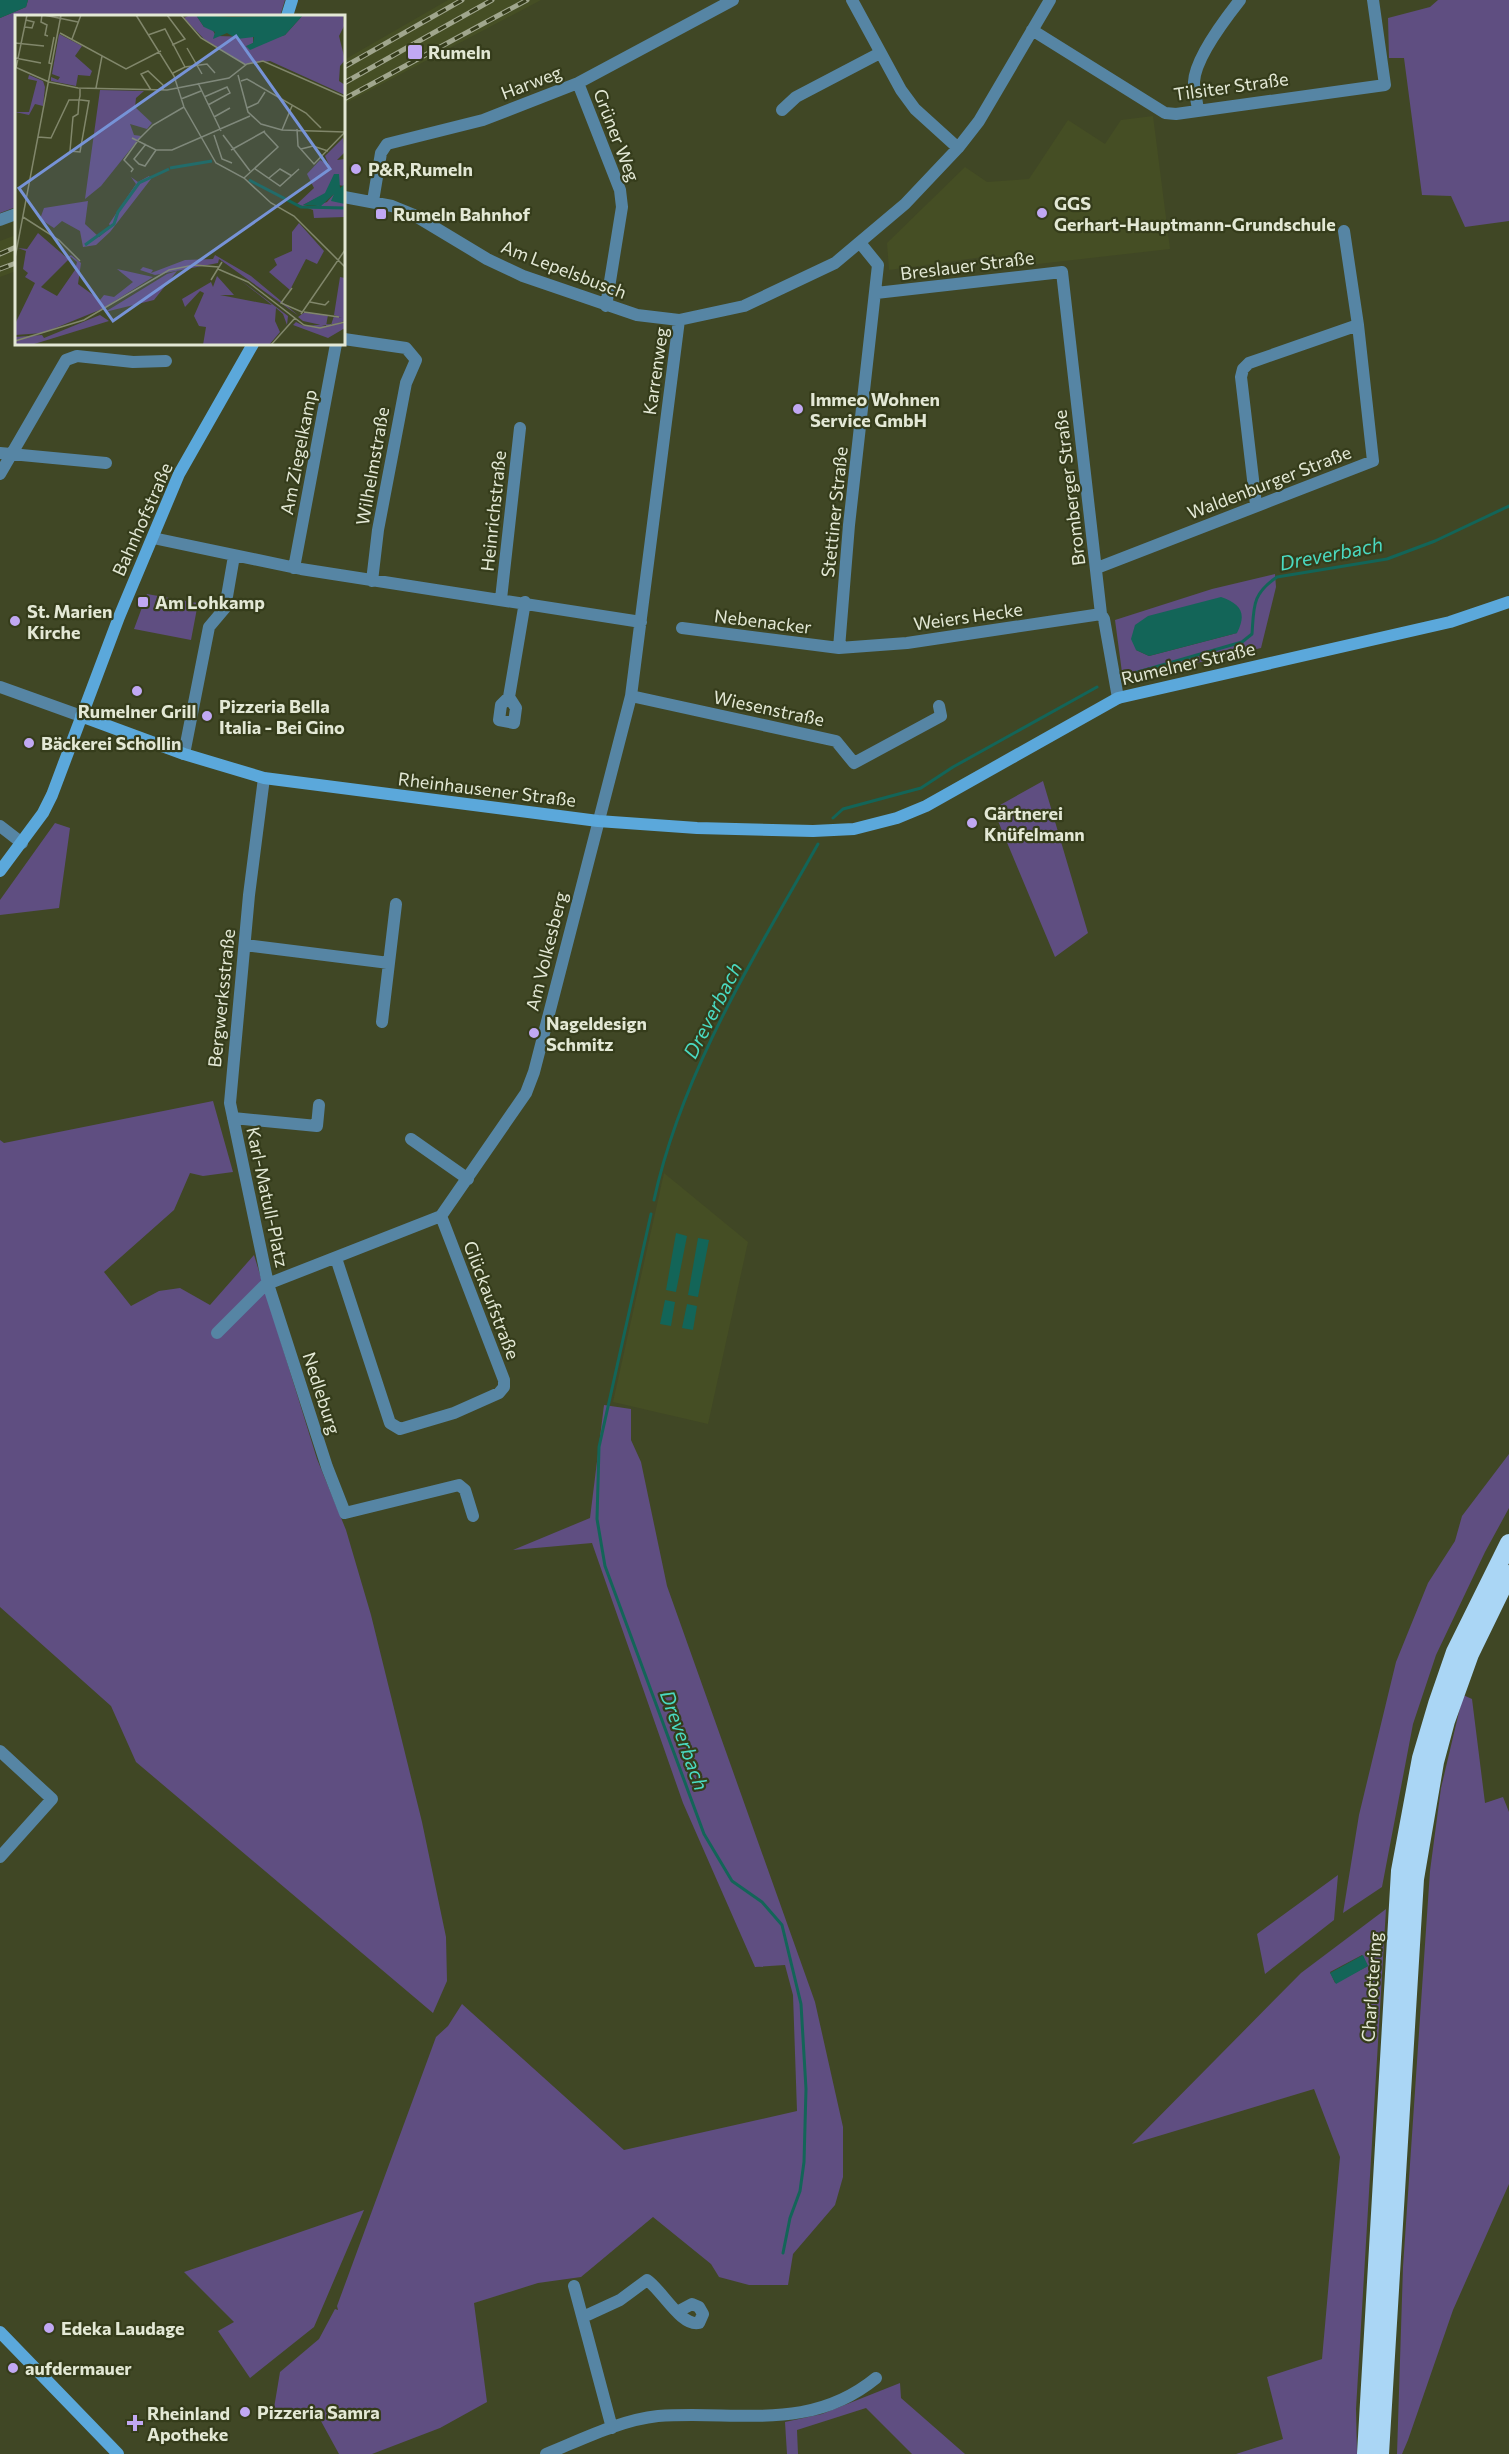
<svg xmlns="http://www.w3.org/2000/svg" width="1509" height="2454" font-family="Commissioner,sans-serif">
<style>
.built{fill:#454e24}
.green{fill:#5f4e81;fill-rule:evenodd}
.water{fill:#136558}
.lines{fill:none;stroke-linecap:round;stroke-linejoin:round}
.stream{stroke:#136558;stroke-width:3}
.street{stroke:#5685a4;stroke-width:12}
.secondary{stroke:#5ba8db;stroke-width:12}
.highway{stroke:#aad6f5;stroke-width:18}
.rail-casing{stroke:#a0a68d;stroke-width:5}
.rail{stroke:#353c1b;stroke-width:3;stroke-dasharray:9;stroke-linecap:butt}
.poi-dot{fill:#c1a8f3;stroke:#353c1b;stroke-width:2}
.labels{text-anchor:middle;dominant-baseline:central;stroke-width:4.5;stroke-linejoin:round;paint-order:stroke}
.poi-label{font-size:18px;font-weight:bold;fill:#e3e8d5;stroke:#353c1b;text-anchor:start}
.street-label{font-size:18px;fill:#e3e8d5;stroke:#353c1b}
.water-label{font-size:20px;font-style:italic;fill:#4adac1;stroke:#353c1b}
.inset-river{fill:none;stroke:#136558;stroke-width:3}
.inset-road{fill:none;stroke:#81876b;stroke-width:1.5}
.view{fill:#7693d7;fill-opacity:0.15;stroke:#7693d7;stroke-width:3}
.inset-edge{fill:none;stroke:#e3e8d5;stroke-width:3}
</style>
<rect width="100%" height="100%" fill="#404725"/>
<path class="built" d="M448 0H541L344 104V60Z
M1153 116 1170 249 993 269 990 256 889 270 887 243 965 167 987 182 1029 179 1068 120 1105 144 1121 120Z
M16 235V271L0 277V241Z
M664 1173 748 1242 708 1424 613 1402Z"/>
<path class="green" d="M28 0H285L280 16H16V207L0 213V18L26 7Z
M1438 0H1509V221L1465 227 1451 196 1422 195 1404 58H1389L1388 18 1430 7Z
M1275 574 1276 587 1261 648 1123 680 1115 620 1212 589ZM1237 633 1149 656 1136 650Z
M147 594 198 603 191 640 134 629Z
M1043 781 1088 933 1055 957 993 809Z
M55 823 70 828 59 908 0 915V900Z
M213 1101 233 1172 203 1176 190 1173 174 1210 104 1272 131 1306 159 1291 180 1288 210 1305 254 1255 317 1459 346 1530 371 1615 422 1822 446 1937 447 1981 433 2013 136 1762 111 1706 0 1607V1140L4 1143Z
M604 1405 631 1409V1440L641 1462 667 1586 815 2002 843 2127V2177L835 2205 793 2254 788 2285H749L719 2277 711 2264 653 2217 581 2277 538 2283 474 2303 487 2402 440 2428 372 2454H339L316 2412 274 2408 280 2372 319 2339 335 2309 338 2310 337 2306 436 2037 448 2026 462 2004 624 2150 797 2111 793 1995 785 1965 755 1967 683 1803 592 1543 513 1550 590 1518Z
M1509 1454V1508L1485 1552 1436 1655 1413 1724 1382 1887 1343 1913 1359 1815 1396 1662 1428 1583 1455 1541 1462 1516Z
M1463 1695 1472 1699 1485 1803 1503 1797 1509 1812V2184L1453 2310 1408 2440 1402 2454H1397L1403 2267 1430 1871 1441 1788Z
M1338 1875 1334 1920 1265 1974 1257 1934Z
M1386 1909 1356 2409 1357 2454H1236L1283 2439 1267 2377 1322 2359 1340 2157 1314 2089 1132 2144 1301 1973ZM1362 1955 1368 1966 1335 1983 1330 1972Z
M364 2210 314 2327 250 2378 218 2331 234 2322 184 2272Z
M900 2383 901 2398 965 2454H912L866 2408 797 2430 798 2454H787L785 2422 822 2414Z"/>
<path class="water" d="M0 0H28L26 7 0 18Z
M1221 597C1241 604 1247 613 1237 633L1149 656 1136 650 1131 639 1135 625 1148 616Z
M676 1233 687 1236 676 1292 666 1290Z
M698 1238 709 1240 698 1297 688 1295Z
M665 1300 675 1302 671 1326 660 1324Z
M687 1304 697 1306 693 1330 682 1328Z
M1363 1955 1368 1966 1336 1984 1330 1973Z"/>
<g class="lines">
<path class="stream" d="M1124 676 1242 642 1252 634C1254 606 1252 594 1277 577L1387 559 1435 541 1509 506
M833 818 843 809 921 788 953 767 1097 687
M654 1200C682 1072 754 957 818 844
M651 1214 599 1447 597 1519 605 1566 704 1834 732 1881 762 1902 782 1925 801 2004 806 2089 804 2162 800 2191 790 2218 783 2253"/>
<path class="street" d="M852 0 901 90 915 109 958 148
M1032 30 1165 113 1176 114 1385 85 1373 0
M578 83 620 190 622 207 606 306
M782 110 796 97 880 53
M1198 110C1197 101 1194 91 1194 82 1195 58 1225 19 1240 0
M344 197 392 206 414 215 487 259 523 276 637 315 679 320 744 306 835 263 905 204 958 148 979 121 1050 0
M373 201 381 153 387 144 483 120 578 83 733 0
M0 220 16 214
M876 293 1062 272 1101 614 1104 619 1118 698
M344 339 406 348 416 360 406 383 378 530 372 581
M0 453 106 463
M0 474 66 360 77 356 133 362 166 361
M1256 505 1241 377 1243 369 1249 363 1358 325
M153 538 301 569 641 622
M294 568 336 344
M1097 568 1373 461 1358 325 1344 231
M501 599 520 428
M682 628 839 648 907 643 1101 614
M839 648 849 525 878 265 861 244
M0 687 81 716
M631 696 836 741 854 763 941 716 939 706
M509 697 516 708 514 723 499 720 501 705 509 697 525 602
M184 754 209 627 225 608 234 556
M264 778 249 895 230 1103 268 1284 327 1467 345 1513 459 1485 465 1490 473 1516
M0 826 22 843
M245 945 389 963
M382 1022 396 904
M233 1118 317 1126 319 1105
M411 1139 468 1179
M336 1258 390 1423 400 1429 454 1413 499 1393 504 1387V1380L441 1216
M217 1333 265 1285 441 1216 526 1093 534 1072 631 696 679 320
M0 1751 52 1799 0 1857
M574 2286 612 2428
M583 2317 620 2300 647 2280C662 2290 681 2327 699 2323L703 2314 699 2307 692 2304 677 2312
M546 2454C581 2440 620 2420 658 2416 738 2410 809 2433 876 2378"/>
<path class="secondary" d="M287 16 292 0
M81 716 184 754 264 778 598 821 697 828 813 831 854 829 897 818 926 806 1118 698 1450 622 1509 602
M0 871 43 813 52 795 119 617 179 474 253 344
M0 2332 118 2454"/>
<path class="highway" d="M1366 2454 1400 1871 1421 1758 1437 1704 1455 1652 1509 1543
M1380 2454 1415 1879 1435 1762 1446 1721 1470 1654 1509 1574"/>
<g class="rail-casing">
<path id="rail" d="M344 67 462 0
M344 83 492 0
M344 99 527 0
M0 254 16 247
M0 269 16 263"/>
</g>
<use href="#rail" class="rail"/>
</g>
<g class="poi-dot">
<rect x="407" y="44" width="16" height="16" rx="3"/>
<circle cx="356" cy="169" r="6"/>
<circle cx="1042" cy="213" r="6"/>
<rect x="375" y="208" width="12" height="12" rx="3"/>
<circle cx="798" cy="409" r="6"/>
<rect x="137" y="596" width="12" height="12" rx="3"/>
<circle cx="15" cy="621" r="6"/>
<circle cx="137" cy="691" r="6"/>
<circle cx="207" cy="716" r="6"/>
<circle cx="29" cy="743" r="6"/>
<circle cx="972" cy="823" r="6"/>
<circle cx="534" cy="1033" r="6"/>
<circle cx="49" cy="2328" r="6"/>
<circle cx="13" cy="2368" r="6"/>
<circle cx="245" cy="2412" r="6"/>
<path d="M132 2414h6v6h6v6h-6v6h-6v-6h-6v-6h6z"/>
</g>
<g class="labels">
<g class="poi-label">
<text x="428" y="52">Rumeln</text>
<text x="368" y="169">P&amp;R,Rumeln</text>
<text x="1054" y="203">GGS<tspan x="1054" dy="21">Gerhart-Hauptmann-Grundschule</tspan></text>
<text x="393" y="214">Rumeln Bahnhof</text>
<text x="810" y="399">Immeo Wohnen<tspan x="810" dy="21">Service GmbH</tspan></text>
<text x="155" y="602">Am Lohkamp</text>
<text x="27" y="611">St. Marien<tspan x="27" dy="21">Kirche</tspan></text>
<text x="219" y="706">Pizzeria Bella<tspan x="219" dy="21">Italia - Bei Gino</tspan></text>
<text x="137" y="711" text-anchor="middle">Rumelner Grill</text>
<text x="41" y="743">Bäckerei Schollin</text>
<text x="984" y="813">Gärtnerei<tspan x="984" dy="21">Knüfelmann</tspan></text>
<text x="546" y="1023">Nageldesign<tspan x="546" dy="21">Schmitz</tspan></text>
<text x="61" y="2328">Edeka Laudage</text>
<text x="25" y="2368">aufdermauer</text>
<text x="257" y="2412">Pizzeria Samra</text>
<text x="147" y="2413">Rheinland<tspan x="147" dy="21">Apotheke</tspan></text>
</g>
<g class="street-label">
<text transform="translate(531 82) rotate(-21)">Harweg</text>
<text transform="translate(1231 86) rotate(-8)">Tilsiter Straße</text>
<text transform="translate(617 135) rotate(69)">Grüner Weg</text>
<text transform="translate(967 265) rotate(-7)">Breslauer Straße</text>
<text transform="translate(564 269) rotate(21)">Am Lepelsbusch</text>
<text transform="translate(655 371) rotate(-82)">Karrenweg</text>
<text transform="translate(298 452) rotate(-79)">Am Ziegelkamp</text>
<text transform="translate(372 466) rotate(-80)">Wilhelmstraße</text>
<text transform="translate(1269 482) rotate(-21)">Waldenburger Straße</text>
<text transform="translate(1069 488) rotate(-97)">Bromberger Straße</text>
<text transform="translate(493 511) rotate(-84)">Heinrichstraße</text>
<text transform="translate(834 512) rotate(-84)">Stettiner Straße</text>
<text transform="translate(142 519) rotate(-66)">Bahnhofstraße</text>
<text transform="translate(968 616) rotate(-8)">Weiers Hecke</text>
<text transform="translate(763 621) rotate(7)">Nebenacker</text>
<text transform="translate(1188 663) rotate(-13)">Rumelner Straße</text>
<text transform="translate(769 708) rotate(12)">Wiesenstraße</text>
<text transform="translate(487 789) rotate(7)">Rheinhausener Straße</text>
<text transform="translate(546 951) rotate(-76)">Am Volkesberg</text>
<text transform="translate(221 998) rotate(-84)">Bergwerksstraße</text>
<text transform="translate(268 1197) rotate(78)">Karl-Matull-Platz</text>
<text transform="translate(492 1300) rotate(69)">Glückaufstraße</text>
<text transform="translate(322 1393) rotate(72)">Nedleburg</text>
<text transform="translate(1371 1987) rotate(-86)">Charlottering</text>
</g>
<g class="water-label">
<text transform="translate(1331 553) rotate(-11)">Dreverbach</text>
<text transform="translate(712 1010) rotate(-63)">Dreverbach</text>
<text transform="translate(685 1740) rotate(70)">Dreverbach</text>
</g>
</g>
<g transform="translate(15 15)">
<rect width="330" height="330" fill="#404725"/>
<path d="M175 0H181L189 12H196L201 21 238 22V28L231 32 270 20 288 0H328L329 11 324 21 330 45 325 51 324 66 330 70V80L255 46 230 49 190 25 169 3ZM44 19 67 31 60 41 77 56 75 61 63 60 61 71 36 66V62L43 65 45 62 37 59ZM14 60 28 66 30 72 28 91 20 89 14 100 0 97H14L22 66 13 64ZM85 75 129 76 121 83 120 92 137 108 132 114 115 109 119 120 126 121 86 171 70 184ZM328 123 330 137 322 145 330 144 329 171 323 170 324 159 310 179 288 190 297 192 312 187 319 179 330 189V202L299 203 298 195 282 189 299 173 292 159 305 145 314 150 310 141ZM134 161 136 164 95 217 81 230 68 232 65 216 47 206 39 213 25 204 29 193 73 186 70 209 84 222 96 212 94 209 121 169 116 162 123 167ZM284 208 309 236 302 249 291 244 275 275 254 257 262 250 259 244 277 236V217ZM23 218 52 243 56 240 66 248 63 269 85 285 89 280 99 282 118 267 102 254 138 262 87 294 28 318 0 320 1 307 20 268 10 262 13 258 8 254 11 236 3 233 12 234ZM56 242 62 247 60 255 42 281 26 272ZM200 240 236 261 284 301 204 244 203 248 140 260 125 255 128 252 138 255 136 258 170 245 198 244ZM162 256 139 285 90 297 152 259ZM202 261 219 280H205L257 290 224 264 273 301 272 310 268 299 261 293 260 306 265 317 254 330H188L191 312 184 311 179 301 189 278 185 276 170 292 167 284 196 267 198 272ZM325 262 330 263V306L316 310 319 301 327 303 319 300ZM290 297 313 300 311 311 288 306 283 302ZM85 300 94 306 16 330H0V322L27 320 29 323ZM281 307 289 311 330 308V313L313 323 278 310Z" fill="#5f4e81" fill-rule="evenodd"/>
<path d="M181 0 218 2 288 0 270 20 235 35 231 31 238 28 239 22 222 24 212 18 198 24 200 17 189 12ZM319 159H324L325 173 330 169V189L316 186 319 179 306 191 288 190 310 178Z" fill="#136558"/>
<path class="inset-river" d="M155 153 197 146M234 165 286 192 330 193M70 230 99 209 103 197 124 168 154 154"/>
<path class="inset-road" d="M27 0 26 7 32 10 30 20 33 21M29 0 63 7M121 0 159 61 169 92 201 148 229 163 256 188 279 201 330 252M152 0 170 24 157 30M166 0 186 23 231 50M10 12 17 13 19 7 11 5M45 18 111 54 146 36M133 20 150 14 170 52M57 24 66 0M0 28 29 31M172 33 187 59M0 43 26 48M37 49 34 48 39 22M0 52 34 67M1 53 12 0M158 58 170 52 192 49 200 58M223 60 233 97 246 109 267 115 330 117M226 66 232 64 291 98 306 113M34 67 63 73 152 75 214 63 232 49 248 46 330 82M183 68 206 116M81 73 87 41M136 75 126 59 133 56 148 70V75M189 82 212 72 215 78 193 90M166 84 186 76M232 93 243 88 250 77M199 102 215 93M282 114 283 131 299 149 330 117M267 115 277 91M199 120 207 144 217 148M208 120 235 156M23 122 36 123 54 85H66L74 86 65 137 55 136 58 102 63 99 64 85 65 81V73M117 123 141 135H157L235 101M131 129 119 144 124 149 130 151 141 135M286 134 298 131 313 136M216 135 250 116M239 153 265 171 284 154M116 157 118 154 109 145 124 124 138 110 169 92M229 163 263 132 249 117M254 163 265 154 277 161M8 202 44 225 65 246M0 243 46 0M203 254 233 267 289 310 305 313 330 307M196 265 207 247M277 273 266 288 287 297M295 287 310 290 314 286M289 297 324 302M286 299 330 235M0 326 69 305 154 255 179 250 204 252M256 330 280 303"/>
<path class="view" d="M221 21 315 154 98 306 4 173Z"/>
<rect width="330" height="330" class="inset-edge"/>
</g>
</svg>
